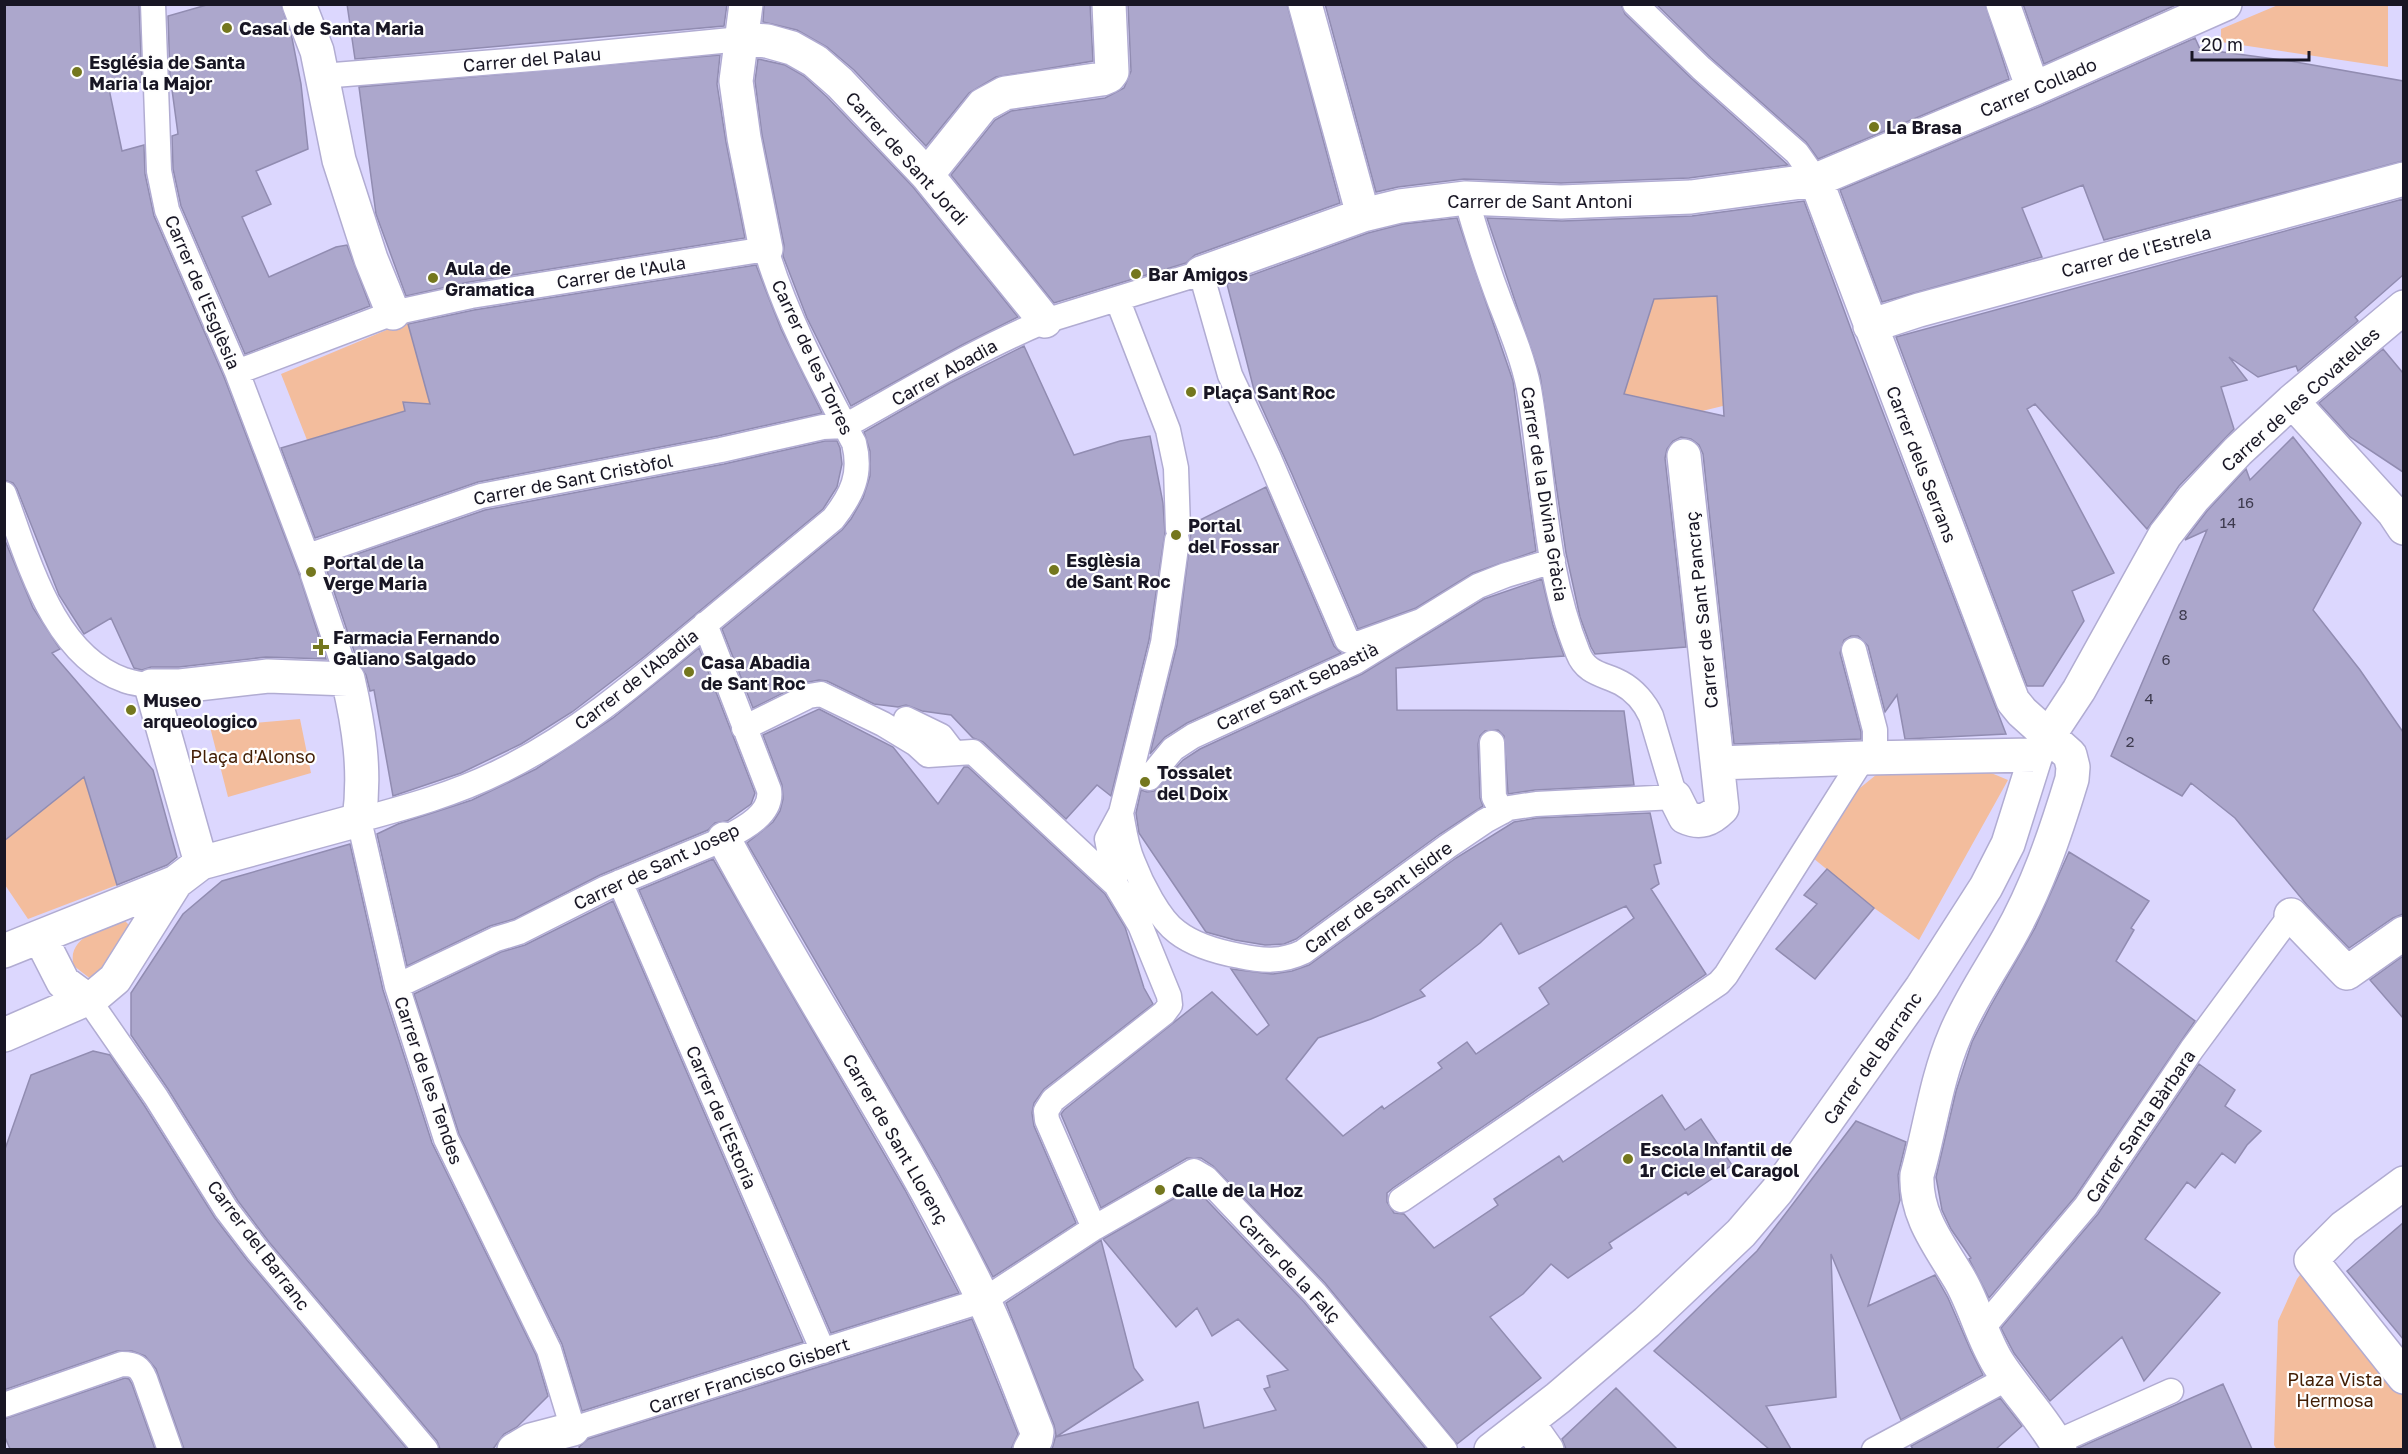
<svg xmlns="http://www.w3.org/2000/svg" width="2408" height="1454" font-family="'Golos Text',sans-serif">
<style>
.green{fill:#f3bd9d}
.building{fill:#aca7cc;stroke:#918cb1;stroke-width:1.5;fill-rule:evenodd}
.lines{fill:none;stroke-linecap:round;stroke-linejoin:round}
.lane-casing{stroke:#b1acd2;stroke-width:27}
.street-casing{stroke:#b1acd2;stroke-width:36}
.lane{stroke:#fff;stroke-width:24}
.street{stroke:#fff;stroke-width:33}
.poi-dot{fill:#74771e;stroke:#fefefe;stroke-width:2}
.labels{text-anchor:middle;dominant-baseline:central;stroke-width:4.5;stroke-linejoin:round;paint-order:stroke}
.number-label{font-size:15px;fill:#3d3a4e}
.poi-label{font-size:18px;font-weight:bold;fill:#181624;stroke:#fefefe;text-anchor:start}
.street-label{font-size:18px;fill:#181624;stroke:#fefefe}
.park-label{font-size:18px;fill:#421e04;stroke:#fefefe}
</style>
<rect width="100%" height="100%" fill="#dcd7fe"/>
<path class="green" d="M2278 5H2388V67L2221 42V29Z
M1716 283 1722 377 1727 405 1698 412 1624 394 1564 372 1636 355 1654 299Z
M408 321 430 404 414 403 404 407 405 411 307 440 281 374Z
M300 719 311 773 228 797 210 727Z
M1928 765 1984 770 2008 780 1919 940 1874 908 1813 858 1845 800 1876 775Z
M84 777 117 885 28 919 5 885 4 841Z
M123 919 131 927 102 976 92 980 74 966C65 938 104 927 123 919Z
M2311 1260 2403 1378V1449L2277 1450 2274 1445 2278 1321 2297 1279Z"/>
<path class="building" d="M4 4H139L142 82 109 89 122 151 144 145 145 174 154 216 224 377 299 574 326 659 266 657 179 667H151L142 670 134 668 111 618 84 634 59 595 17 489 13 483 4 480Z
M210 4H281L292 38 301 84 308 149 256 171 271 204 242 217 269 277 336 247 347 245 370 306 245 354 181 206 173 169 172 136 178 134 170 75 168 16Z
M347 4H727L724 26 355 59Z
M764 4H1090L1093 61 996 77 969 93 926 146 854 70 827 47 797 30 763 22Z
M1128 4H1287L1340 203 1195 255 1186 263 1054 303 951 175 995 120 1011 111 1105 98 1124 88 1131 71Z
M1325 4H1621L1625 14 1691 78 1788 165 1689 178 1561 183 1464 179 1398 187 1376 192Z
M1656 4H1985L2009 79 1818 159 1806 142 1711 58Z
M2023 4H2178L2044 64Z
M2195 38 2200 49 2290 61 2403 81V161L2104 240 2083 185 2022 208 2042 257 1882 302 1840 190 2041 106Z
M720 55 717 84 726 142 745 238 469 282 406 296 376 214 359 87Z
M758 59 785 65 804 76 827 97 913 187 1018 317 962 345 851 406 807 318 783 256 784 245 762 135 755 81Z
M2403 199V275L2355 317 2358 321 2298 371 2296 366 2258 377 2229 357 2247 380 2221 387 2234 429 2179 486 2147 529 2035 404 2027 409 2114 573 2072 591 2084 621 2043 686H2027L1896 337Z
M1804 201 1852 332 2006 734 1905 739 1897 695 1885 712 1868 646 1858 636H1851L1844 640 1840 653 1861 732V739L1734 744 1703 454 1699 445 1691 439 1681 437 1673 441 1667 449 1665 458 1686 647 1595 654 1591 647 1580 617 1566 553 1540 375 1487 218 1562 221 1692 216ZM1717 296 1724 416 1624 394 1654 299Z
M1457 218 1513 381 1536 551 1473 573 1416 608 1358 629 1292 474 1254 390 1227 284 1368 233 1403 224Z
M756 265 781 329 822 413 718 436 478 482 315 538 281 448 405 411 403 402 430 404 408 324 474 310Z
M1024 346 1074 455 1120 441 1150 436 1163 503 1165 533 1149 640 1111 796 1097 785 1066 819 983 742 973 738 951 715 922 711 906 705 898 707 874 704 827 681 819 680 803 683 753 708 722 629 842 530 851 519 863 498 870 476V451L864 432 950 383Z
M2383 349 2403 373V472L2350 437 2319 403Z
M2293 437 2361 523 2313 610 2360 670 2403 732V914L2393 918 2349 948 2307 905 2235 818 2191 783 2182 796 2111 756 2207 530 2185 540 2207 511 2246 469 2250 480Z
M825 441H837L840 448 842 464 837 487 823 509 644 657 572 712 521 744 461 773 393 796 374 690 370 691 366 675 358 663 325 565 485 510 724 464Z
M1266 487 1334 646 1341 653 1187 723 1165 737 1150 754 1177 645 1192 524Z
M4 538 33 608 60 649 52 653 153 770 177 857 167 865 117 885 84 777 4 841Z
M1542 579 1553 625 1564 656 1396 668 1397 710 1624 711 1634 785 1535 790 1508 794 1504 736 1498 730 1485 731 1480 736 1478 744 1480 798 1483 806 1440 834 1296 939 1284 944 1265 945 1235 940 1206 932 1139 833 1136 813 1141 790 1147 792 1154 791 1183 760 1200 749 1362 674 1484 599Z
M699 648 755 793 751 804 727 821 715 823 708 830 600 875 514 919 490 926 407 966 377 834 398 824 472 800 536 769 613 718Z
M819 709 893 747 938 804 964 767H968L1105 894 1125 927 1144 988 1153 1004 1044 1089 1034 1103 1032 1113 1034 1126 1076 1223 993 1277 938 1172 747 843 773 822 780 811 783 799 782 785 763 735Z
M1650 813 1661 863 1654 865 1659 884 1651 889 1706 974 1393 1188 1387 1193V1202L1394 1213 1404 1214 1434 1248 1498 1205 1494 1199 1559 1156 1563 1162 1662 1095 1685 1130 1701 1119 1732 1165 1688 1195 1686 1192 1609 1243 1612 1248 1568 1278 1551 1264 1523 1294 1490 1317 1541 1378 1457 1444 1325 1283 1213 1166 1201 1158H1187L1101 1208 1061 1114 1064 1110 1212 992 1257 1035 1269 1025 1231 969 1273 974 1292 971 1309 965 1456 858 1514 822 1537 818ZM1626 906 1634 918 1539 988 1549 1004 1476 1054 1467 1042 1438 1063 1442 1068 1384 1109 1382 1106 1343 1136 1286 1079 1318 1038 1371 1019 1425 996 1420 990 1480 943 1501 923 1519 954Z
M350 844 383 990 432 1143 536 1355 548 1396 517 1427 504 1434 493 1449H440L437 1441 269 1242 238 1201 168 1089 131 1035V993L183 914 222 881Z
M2069 852 2149 901 2131 928 2134 930 2116 961 2195 1021 2075 1197 1989 1298 1969 1259 1971 1258 1951 1229 1942 1210 1936 1177 1956 1091 1972 1042 1990 1007 2035 928Z
M713 859 905 1190 959 1293 831 1333 639 890Z
M1827 869 1874 908 1815 979 1776 949 1817 904 1804 895Z
M613 901 803 1342 582 1411 562 1344 459 1134 414 994 501 952 525 945Z
M2403 956V1018L2370 980Z
M93 1051 110 1055 144 1105 215 1218 247 1260 407 1449H184L156 1369 145 1356 132 1351H117L4 1390V1152L31 1075Z
M2199 1064 2235 1090 2225 1106 2261 1131 2247 1145 2235 1163 2222 1153 2195 1188 2187 1182 2145 1239 2220 1293 2144 1381 2122 1337 2050 1401 2014 1353 2001 1328 2098 1214Z
M1856 1121 1906 1142 1898 1175 1900 1200 1868 1306 1935 1275 1948 1298 1971 1351 1983 1375 1901 1420 1831 1254 1836 1397 1766 1406 1791 1449H1769L1654 1351 1757 1251Z
M1194 1187 1304 1302 1426 1449H1052L1056 1435 1054 1425 1006 1303 1101 1240 1134 1368 1143 1380 1056 1437 1198 1402 1204 1428 1276 1410 1264 1389 1270 1387 1267 1376 1288 1370 1238 1319 1212 1336 1197 1308 1176 1327 1103 1239Z
M2403 1223V1339L2347 1271Z
M972 1319 1018 1434 1011 1449H580L579 1447 588 1439Z
M125 1378 129 1379 132 1384 155 1449H10L4 1435V1419Z
M2223 1384 2252 1449H2079L2078 1448Z
M1616 1388 1677 1449H1566L1562 1439Z
M2000 1398 2022 1426 1996 1449H1913L1911 1446Z"/>
<g class="lines">
<g class="lane-casing">
<path id="lane" d="M153 4 159 171 167 210 237 372 311 567
M1635 4 1701 68 1797 153 1816 180
M322 76 569 56 741 39
M1118 301 1168 430 1176 468 1178 529
M237 372 393 313 471 296 766 249C786 317 821 381 854 443 862 474 852 495 833 519 789 556 744 592 700 629 637 682 575 735 501 771 455 794 407 807 359 820L397 986 446 1139 549 1350 573 1429 984 1300 1094 1228 1194 1171 1206 1178 1315 1293 1445 1450
M4 494C28 558 52 655 124 680 132 683 142 684 151 686
M308 556 481 496 721 450 823 427 845 426C910 390 975 350 1045 321L1201 273 1230 375 1268 456 1347 640 1357 644 1421 621
M313 575 348 679
M1854 650 1875 730V757
M906 719 941 736 954 753
M744 728 809 696 821 694 883 724 916 744 928 755 973 752 1116 885
M1492 743 1494 797 1502 812
M1149 778 1173 749 1193 736 1355 662 1478 586 1506 575 1553 561
M1121 813C1124 829 1126 847 1133 862 1141 883 1159 919 1177 932 1195 946 1218 952 1240 956 1263 961 1282 962 1303 952L1448 846 1485 821 1509 808 1536 804 1675 797 1651 716C1645 703 1634 690 1621 683 1604 674 1586 674 1578 653 1544 570 1544 476 1529 389 1523 359 1511 330 1500 302 1487 268 1476 233 1466 198
M620 882 823 1351
M397 986 496 939 519 932 606 888 724 839C743 829 773 814 769 790L705 624
M86 999 95 1009 156 1097 226 1209 258 1251 426 1450
M1401 1200 1719 983 1726 975 1863 758
M1094 1228 1047 1120 1046 1111 1053 1100 1164 1013 1170 1005 1169 996 1140 925 1116 885 1107 839 1121 813 1163 643 1177 540
M1981 1330 2086 1206 2192 1049 2291 915
M4 1405 122 1364C135 1364 140 1367 145 1379L170 1450
M2057 1442 2171 1391
M1874 1450 2008 1378"/>
</g>
<g class="street-casing">
<path id="street" d="M299 4 317 51 339 160 371 259 393 313
M746 4 736 81 744 138 766 249
M1305 4 1363 215
M2003 4 2033 89
M741 39 767 41 792 48 815 61 840 83 927 175 1045 321
M927 175 983 105 1005 93 1102 79 1109 76 1112 72 1109 4
M1816 180 2006 683 2013 701 2022 712 2070 755 2073 767 2072 779C2055 835 2037 888 2008 939 1990 971 1969 1001 1955 1035 1936 1079 1930 1129 1917 1175 1915 1216 1940 1246 1960 1280 1975 1306 1982 1337 1998 1363 2017 1393 2044 1419 2060 1450
M1201 273 1363 215 1400 206 1466 198 1561 202 1691 197 1816 180 2033 89 2225 4
M1870 326 1919 310 2404 179
M2292 401 2394 513 2404 528
M1718 763 1863 758 2036 755
M1675 797 1685 817C1700 824 1710 820 1722 808L1684 456
M724 839C806 994 906 1139 982 1297 1003 1340 1019 1387 1037 1432L1036 1439 1030 1450
M2291 915 2347 973 2404 933
M40 937 63 982 86 999
M4 951 176 882 201 863 359 820C366 771 359 727 348 679L268 676 180 686H151L201 863
M4 1035 96 995 115 979 176 882
M2404 1183 2344 1227 2311 1260 2404 1377
M1528 1423 1547 1450
M514 1450 531 1440 573 1429
M1491 1450 1558 1398 1647 1322 1741 1233 1777 1191 1922 987 1986 887 2008 844 2036 755 2079 690 2165 535 2193 499 2238 451 2292 401 2404 307"/>
</g>
<use href="#lane" class="lane"/>
<use href="#street" class="street"/>
</g>
<g class="poi-dot">
<circle cx="227" cy="28" r="6"/>
<circle cx="77" cy="72" r="6"/>
<circle cx="1874" cy="127" r="6"/>
<circle cx="1136" cy="274" r="6"/>
<circle cx="433" cy="278" r="6"/>
<circle cx="1191" cy="392" r="6"/>
<circle cx="1176" cy="535" r="6"/>
<circle cx="1054" cy="570" r="6"/>
<circle cx="311" cy="572" r="6"/>
<path d="M318 638h6v6h6v6h-6v6h-6v-6h-6v-6h6z"/>
<circle cx="689" cy="672" r="6"/>
<circle cx="131" cy="710" r="6"/>
<circle cx="1145" cy="782" r="6"/>
<circle cx="1628" cy="1159" r="6"/>
<circle cx="1160" cy="1190" r="6"/>
</g>
<g class="labels">
<g class="number-label">
<text x="2246" y="502">16</text>
<text x="2228" y="522">14</text>
<text x="2183" y="614">8</text>
<text x="2166" y="659">6</text>
<text x="2149" y="698">4</text>
<text x="2130" y="741">2</text>
</g>
<g class="poi-label">
<text x="239" y="28">Casal de Santa Maria</text>
<text x="89" y="62">Església de Santa<tspan x="89" dy="21">Maria la Major</tspan></text>
<text x="1886" y="127">La Brasa</text>
<text x="445" y="268">Aula de<tspan x="445" dy="21">Gramatica</tspan></text>
<text x="1148" y="274">Bar Amigos</text>
<text x="1203" y="392">Plaça Sant Roc</text>
<text x="1188" y="525">Portal<tspan x="1188" dy="21">del Fossar</tspan></text>
<text x="1066" y="560">Esglèsia<tspan x="1066" dy="21">de Sant Roc</tspan></text>
<text x="323" y="562">Portal de la<tspan x="323" dy="21">Verge Maria</tspan></text>
<text x="333" y="637">Farmacia Fernando<tspan x="333" dy="21">Galiano Salgado</tspan></text>
<text x="701" y="662">Casa Abadia<tspan x="701" dy="21">de Sant Roc</tspan></text>
<text x="143" y="700">Museo<tspan x="143" dy="21">arqueologico</tspan></text>
<text x="1157" y="772">Tossalet<tspan x="1157" dy="21">del Doix</tspan></text>
<text x="1640" y="1149">Escola Infantil de<tspan x="1640" dy="21">1r Cicle el Caragol</tspan></text>
<text x="1172" y="1190">Calle de la Hoz</text>
</g>
<g class="street-label">
<text transform="translate(532 59) rotate(-5)">Carrer del Palau</text>
<text transform="translate(2038 87) rotate(-23)">Carrer Collado</text>
<text transform="translate(907 158) rotate(48)">Carrer de Sant Jordi</text>
<text x="1540" y="201">Carrer de Sant Antoni</text>
<text transform="translate(2136 251) rotate(-15)">Carrer de l'Estrela</text>
<text transform="translate(621 272) rotate(-9)">Carrer de l'Aula</text>
<text transform="translate(203 292) rotate(67)">Carrer de l'Esglèsia</text>
<text transform="translate(813 357) rotate(65)">Carrer de les Torres</text>
<text transform="translate(944 372) rotate(-29)">Carrer Abadia</text>
<text transform="translate(2300 399) rotate(-42)">Carrer de les Covatelles</text>
<text transform="translate(1922 464) rotate(69)">Carrer dels Serrans</text>
<text transform="translate(573 479) rotate(-11)">Carrer de Sant Cristòfol</text>
<text transform="translate(1545 494) rotate(81)">Carrer de la Divina Gràcia</text>
<text transform="translate(1701 610) rotate(-96)">Carrer de Sant Pancraç</text>
<text transform="translate(636 679) rotate(-38)">Carrer de l'Abadia</text>
<text transform="translate(1297 686) rotate(-26)">Carrer Sant Sebastià</text>
<text transform="translate(656 866) rotate(-25)">Carrer de Sant Josep</text>
<text transform="translate(1378 897) rotate(-36)">Carrer de Sant Isidre</text>
<text transform="translate(1872 1058) rotate(-55)">Carrer del Barranc</text>
<text transform="translate(429 1080) rotate(71)">Carrer de les Tendes</text>
<text transform="translate(722 1117) rotate(67)">Carrer de l'Estoria</text>
<text transform="translate(2140 1126) rotate(-56)">Carrer Santa Bàrbara</text>
<text transform="translate(896 1139) rotate(60)">Carrer de Sant Llorenç</text>
<text transform="translate(259 1245) rotate(53)">Carrer del Barranc</text>
<text transform="translate(1290 1268) rotate(47)">Carrer de la Falç</text>
<text transform="translate(749 1375) rotate(-18)">Carrer Francisco Gisbert</text>
</g>
<g class="park-label">
<text x="253" y="756">Plaça d'Alonso</text>
<text x="2335" y="1379">Plaza Vista<tspan x="2335" dy="21">Hermosa</tspan></text>
</g>
</g>
<rect width="2408" height="1454" fill="none" stroke="#181624" stroke-width="12"/>
<path d="M2192 51v9h117v-9" fill="none" stroke="#181624" stroke-width="3"/>
<text x="2201" y="51" font-size="18" fill="#181624" stroke="#fefefe" stroke-width="4.5" paint-order="stroke">20 m</text>
</svg>
